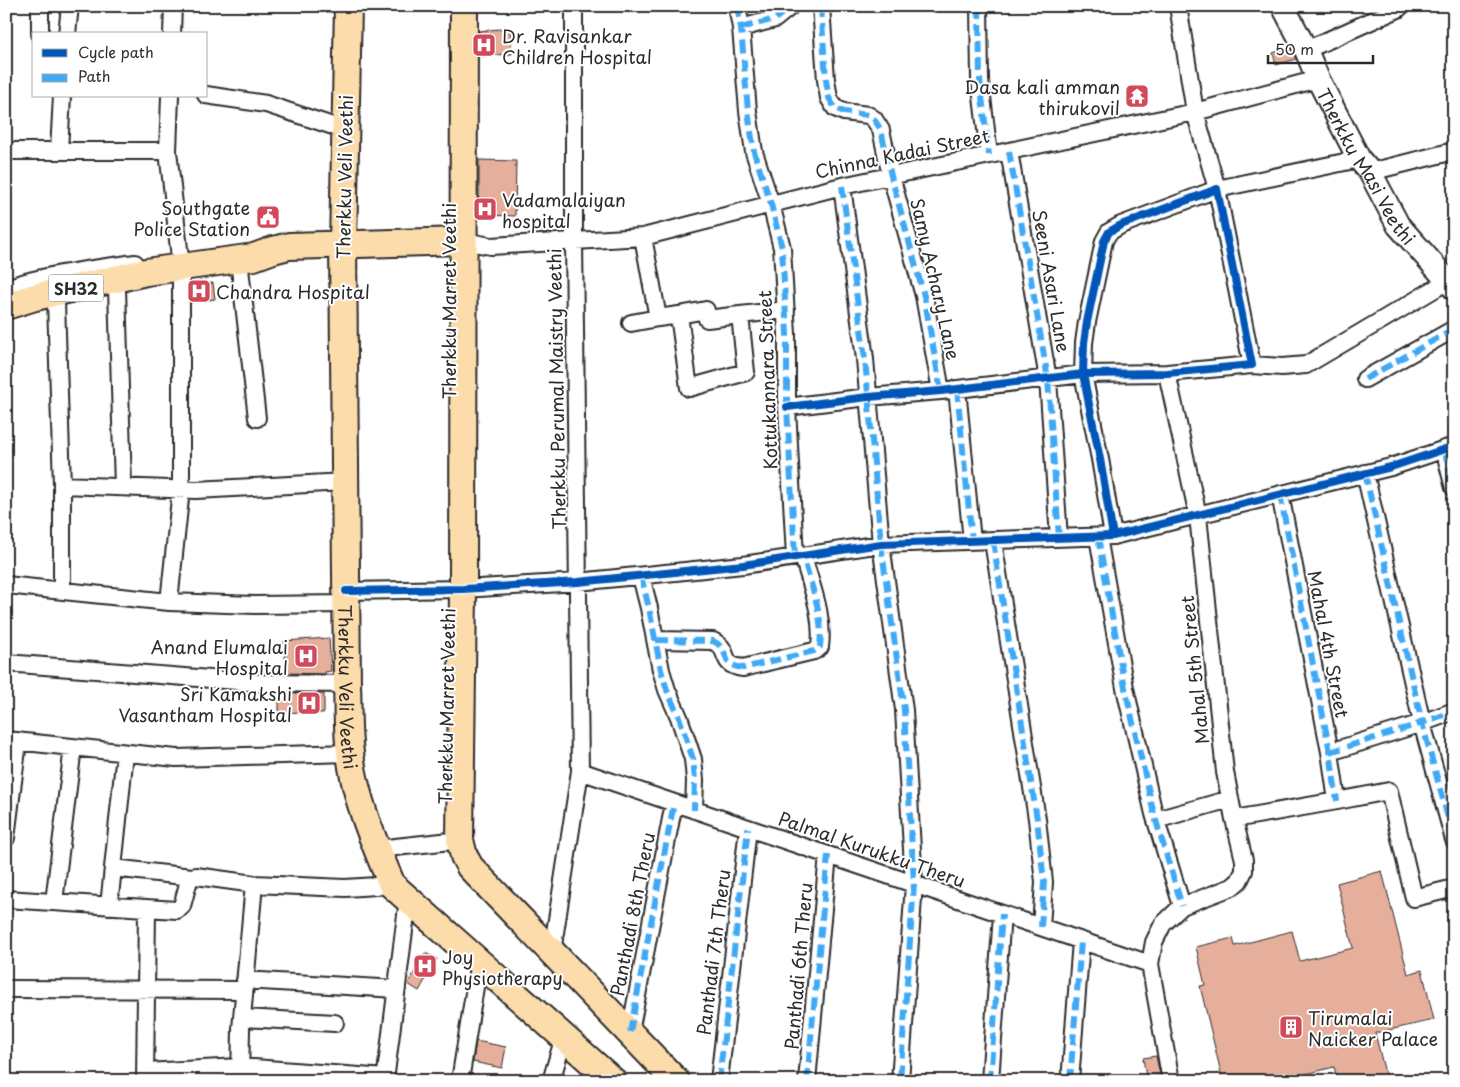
<svg xmlns="http://www.w3.org/2000/svg" width="1460" height="1087" font-family="'Playpen Sans',sans-serif">
<style>
.building{fill:#e5af9b;stroke:#2b2b2b}
.lines{fill:none;stroke-linecap:round;stroke-linejoin:round}
.street-casing{stroke:#2b2b2b;stroke-width:20}
.secondary-casing{stroke:#2b2b2b;stroke-width:26}
.primary-casing{stroke:#2b2b2b;stroke-width:30}
.street{stroke:#fff;stroke-width:16}
.secondary{stroke:#fff;stroke-width:22}
.primary{stroke:#fddcac;stroke-width:26}
.quiet{stroke:#3fa9f5;stroke-width:6;stroke-dasharray:12 6;stroke-linecap:butt}
.cycleway-casing{stroke:#fff;stroke-width:11}
.cycleway{stroke:#0057b8;stroke-width:8}
.labels{text-anchor:middle;dominant-baseline:central;stroke-width:4;stroke-linejoin:round;paint-order:stroke}
.shield{fill:#fff;stroke:#6b6b6b;stroke-width:1}
.shield-label{font-size:16px;font-weight:bold;fill:#2b2b2b}
.poi-label{font-size:18px;fill:#2b2b2b;stroke:#fff;text-anchor:start}
.street-label{font-size:18px;fill:#2b2b2b;stroke:#fff}
</style>
<rect width="100%" height="100%" fill="#fff"/>
<filter id="ink" filterUnits="userSpaceOnUse"><feTurbulence type="fractalNoise" baseFrequency=".02" numOctaves="2"/><feDisplacementMap in="SourceGraphic" scale="10" xChannelSelector="R" yChannelSelector="G"/><feConvolveMatrix kernelMatrix="1 2 1 2 8 2 1 2 1" color-interpolation-filters="sRGB"/></filter>
<g filter="url(#ink)">
<path class="building" d="M510 28 512 54 480 56 479 31Z
M1290 47 1296 59 1276 65 1273 53Z
M479 160 516 161 515 216 479 215Z
M213 283 215 299 191 302V285Z
M329 638 331 671 325 672V674L286 673 284 641Z
M279 693 324 694V713L279 712Z
M1382 871 1408 974 1422 970 1434 1020 1375 1033 1387 1081H1338L1334 1067 1278 1081H1223L1200 986 1205 985 1196 947 1233 938 1235 946 1292 931 1300 961 1353 948 1337 883Z
M425 953 437 959 419 991 408 984Z
M476 1041 506 1047 502 1068 473 1062Z
M1156 1056 1160 1075 1146 1077 1143 1058Z"/>
<g class="lines">
<g class="street-casing">
<path id="street" d="M737 6 741 28 748 111 754 152 771 204 782 248 787 334V407L795 557
M821 6 826 80 829 98 835 108 844 112 868 115 874 119 881 130 891 176 924 296 941 391
M979 6 980 80 989 155
M1178 6 1195 112 1217 189 1359 159
M741 28 775 19 791 6
M40 34V6
M67 34 70 6
M172 34 173 6
M1306 50 1398 9 1401 6
M206 95 266 104 345 130
M6 151H168L170 96
M59 151 62 96
M168 151 181 267V489L169 602
M1009 151 1048 379 1059 538
M1370 172 1454 151
M842 186 865 359 881 544 904 710 914 884 900 1081
M463 241 491 246 643 237 842 186 1195 112 1318 79
M239 260 257 418
M6 288C47 274 92 269 135 263
M117 288 123 487
M56 302 62 485V591
M740 315 786 310
M658 318 679 315 689 388 746 372 740 315 707 319 706 310 679 315
M631 323 658 318 643 237
M1252 365 1282 367 1306 365 1448 281
M1167 373 1198 516 1225 772 1234 819
M1365 379 1454 329
M957 389 972 541
M787 407 868 397 941 391 1083 374 1167 373 1252 365 1217 189 1121 225 1109 232 1104 241 1087 322 1084 343 1083 374 1100 459 1113 536
M1444 449 1454 488
M1365 473 1422 723 1454 840
M62 485 196 490 345 482
M1280 494 1330 752 1337 801
M1098 537 1125 688 1154 814 1182 906
M993 541 1037 819 1044 882 1041 927
M641 576 649 608 661 670 667 690 679 717 693 759 695 780 694 810
M6 585 169 602 255 605 346 604
M346 591 463 589 578 582 743 565 881 544 1113 536 1391 467 1454 446
M656 640 713 641C732 650 718 665 743 668L814 651 820 647C824 615 811 586 803 556
M6 663 262 683 347 684
M6 740 176 758 350 753
M1330 752 1422 723 1454 711
M580 771 1150 964
M1156 820 1230 799
M6 838 18 741
M377 849 460 840
M113 868 192 877
M6 899 177 910 180 908 182 906 189 880 192 877 196 876 254 884 345 888 392 885
M54 902 73 747
M109 906 125 753
M552 952 580 771 574 240V6
M245 980 397 989
M6 989 244 990
M242 1018 335 1023
M630 1032 674 803
M145 1072 240 1067 386 1078
M145 1081 147 909
M240 1081 241 1029 254 884
M385 1081 408 899
M460 1081 479 962
M551 1081 564 1037
M719 1081 748 828
M807 1081 828 855
M990 1081 1002 914
M1070 1081 1081 941
M1171 1081 1150 964 1154 942 1163 924 1182 906 1232 887 1239 881 1244 871V860L1234 819 1337 801 1389 791 1414 898 1454 888"/>
</g>
<g class="secondary-casing">
<g id="secondary">
<path id="s1" d="M1283 6 1306 50 1318 79 1359 159 1370 172 1398 225 1454 288"/>
</g>
</g>
<g class="primary-casing">
<g id="primary">
<path id="s2" d="M348 6 343 245 347 684C348 707 347 731 350 753 355 799 374 842 392 885L613 1081"/>
<path d="M464 6 463 589 460 840 464 856 470 867 676 1081"/>
<path d="M6 306 35 297 146 272 254 257 273 250 289 246 463 241"/>
</g>
</g>
<use href="#street" class="street"/>
<use href="#secondary" class="secondary"/>
<use href="#primary" class="primary"/>
<path class="quiet" d="M737 6 741 28 748 111 754 152 771 204 782 248 787 334V407L795 557
M821 6 826 80 829 98 835 108 844 112 868 115 874 119 881 130 891 176 924 296 941 391
M979 6 980 80 989 155
M741 28 775 19 791 6
M1009 151 1048 379 1059 538
M842 186 865 359 881 544 904 710 914 884 900 1081
M1365 379 1454 329
M957 389 972 541
M1444 449 1454 488
M1365 473 1422 723 1454 840
M1280 494 1330 752 1337 801
M1098 537 1125 688 1154 814 1182 906
M993 541 1037 819 1044 882 1041 927
M641 576 649 608 661 670 667 690 679 717 693 759 695 780 694 810
M656 640 713 641C732 650 718 665 743 668L814 651 820 647C824 615 811 586 803 556
M1330 752 1422 723 1454 711
M630 1032 674 803
M719 1081 748 828
M807 1081 828 855
M990 1081 1002 914
M1070 1081 1081 941"/>
<g class="cycleway-casing">
<path id="cycleway" d="M787 407 868 397 941 391 1083 374 1167 373 1252 365 1217 189 1121 225 1109 232 1104 241 1087 322 1084 343 1083 374 1100 459 1113 536
M346 591 463 589 578 582 743 565 881 544 1113 536 1391 467 1454 446"/>
</g>
<use href="#cycleway" class="cycleway"/>
</g>
</g>
<defs>
<g id="hospital-square" transform="scale(1.25)"><rect x="-9" y="-9" width="18" height="18" rx="4" fill="#d1495b" stroke="#fff"/><path d="M-5-5h3v3.5h4V-5h3V5h-3V1.5h-4V5h-3Z" fill="#fff"/></g>
<g id="temple-square" transform="scale(1.25)"><rect x="-9" y="-9" width="18" height="18" rx="4" fill="#d1495b" stroke="#fff"/><path d="M0-6L5-2H3V0L6.5 2.5H4V6H1.5V3h-3V6H-4V2.5H-6.5L-3 0V-2H-5Z" fill="#fff"/></g>
<g id="civic-square" transform="scale(1.25)"><rect x="-9" y="-9" width="18" height="18" rx="4" fill="#d1495b" stroke="#fff"/><path d="M-.6-6.5H3V-4.5H.6V-3L4-1V1h2V6H-6V1h2V-1L-.6-3ZM-1.2 2.5V6h2.4V2.5Z" fill="#fff"/></g>
<g id="building-square" transform="scale(1.25)"><rect x="-9" y="-9" width="18" height="18" rx="4" fill="#d1495b" stroke="#fff"/><path d="M-4-6H4V6H1V3H-1V6H-4ZM-2.5-4.3h1.7v1.8h-1.7ZM.8-4.3h1.7v1.8H.8ZM-2.5-1h1.7V.8h-1.7ZM.8-1h1.7V.8H.8Z" fill="#fff"/></g>
</defs>
<g fill-rule="evenodd">
<use href="#hospital-square" x="484" y="45"/>
<use href="#temple-square" x="1137" y="96"/>
<use href="#hospital-square" x="485" y="209"/>
<use href="#civic-square" x="268" y="217"/>
<use href="#hospital-square" x="199" y="291"/>
<use href="#hospital-square" x="306" y="656"/>
<use href="#hospital-square" x="309" y="703"/>
<use href="#hospital-square" x="425" y="966"/>
<use href="#building-square" x="1291" y="1027"/>
</g>
<g class="labels">
<rect class="shield" x="48.5" y="274.5" width="55" height="27" rx="4"/>
<g class="shield-label">
<text x="76" y="288">SH32</text>
</g>
<g class="poi-label">
<text x="502" y="35">Dr. Ravisankar<tspan x="502" dy="21">Children Hospital</tspan></text>
<text x="1120" y="86" text-anchor="end">Dasa kali amman<tspan x="1120" dy="21">thirukovil</tspan></text>
<text x="502" y="199">Vadamalaiyan<tspan x="502" dy="21">hospital</tspan></text>
<text x="250" y="207" text-anchor="end">Southgate<tspan x="250" dy="21">Police Station</tspan></text>
<text x="216" y="291">Chandra Hospital</text>
<text x="288" y="646" text-anchor="end">Anand Elumalai<tspan x="288" dy="21">Hospital</tspan></text>
<text x="292" y="693" text-anchor="end">Sri Kamakshi<tspan x="292" dy="21">Vasantham Hospital</tspan></text>
<text x="442" y="956">Joy<tspan x="442" dy="21">Physiotherapy</tspan></text>
<text x="1308" y="1017">Tirumalai<tspan x="1308" dy="21">Naicker Palace</tspan></text>
</g>
<g class="street-label">
<text transform="translate(902 153) rotate(-12)">Chinna Kadai Street</text>
<text stroke="none"><textPath href="#s1" startOffset="181">Therkku Masi Veethi</textPath></text>
<text transform="translate(344 177) rotate(-89)">Therkku Veli Veethi</text>
<text transform="translate(936 279) rotate(77)">Samy Achary Lane</text>
<text transform="translate(1052 281) rotate(80)">Seeni Asari Lane</text>
<text transform="translate(448 301) rotate(-90)">Therkku Marret Veethi</text>
<text transform="translate(767 380) rotate(-92)">Kottukannara Street</text>
<text transform="translate(556 389) rotate(-91)">Therkku Perumal Maistry Veethi</text>
<text transform="translate(1329 644) rotate(79)">Mahal 4th Street</text>
<text transform="translate(1194 670) rotate(-96)">Mahal 5th Street</text>
<text stroke="none"><textPath href="#s2" startOffset="681">Therkku Veli Veethi</textPath></text>
<text transform="translate(446 706) rotate(-89)">Therkku Marret Veethi</text>
<text transform="translate(872 849) rotate(19)">Palmal Kurukku Theru</text>
<text transform="translate(632 914) rotate(-79)">Panthadi 8th Theru</text>
<text transform="translate(713 952) rotate(-83)">Panthadi 7th Theru</text>
<text transform="translate(798 966) rotate(-85)">Panthadi 6th Theru</text>
</g>
</g>
<rect width="1460" height="1087" fill="none" stroke="#fff" stroke-width="25"/>
<rect x="12" y="12" width="1435" height="1062" fill="none" stroke="#2b2b2b" stroke-width="2" filter="url(#ink)"/>
<rect x="32" y="32" width="175" height="65" fill="#ffffff" stroke="#aaaaaa"/>
<rect x="42" y="49" width="25" height="8" fill="#0057b8" stroke="#aaaaaa"/>
<text x="78" y="58" font-size="15" fill="#2b2b2b">Cycle path</text>
<rect x="42" y="74" width="25" height="8" fill="#3fa9f5" stroke="#aaaaaa"/>
<text x="78" y="82" font-size="15" fill="#2b2b2b">Path</text>
<path d="M1268 55v8h105v-8" fill="none" stroke="#2b2b2b" stroke-width="2.5"/>
<text x="1275" y="55" font-size="15" fill="#2b2b2b" stroke="#ffffff" stroke-width="4" paint-order="stroke">50 m</text>
</svg>
